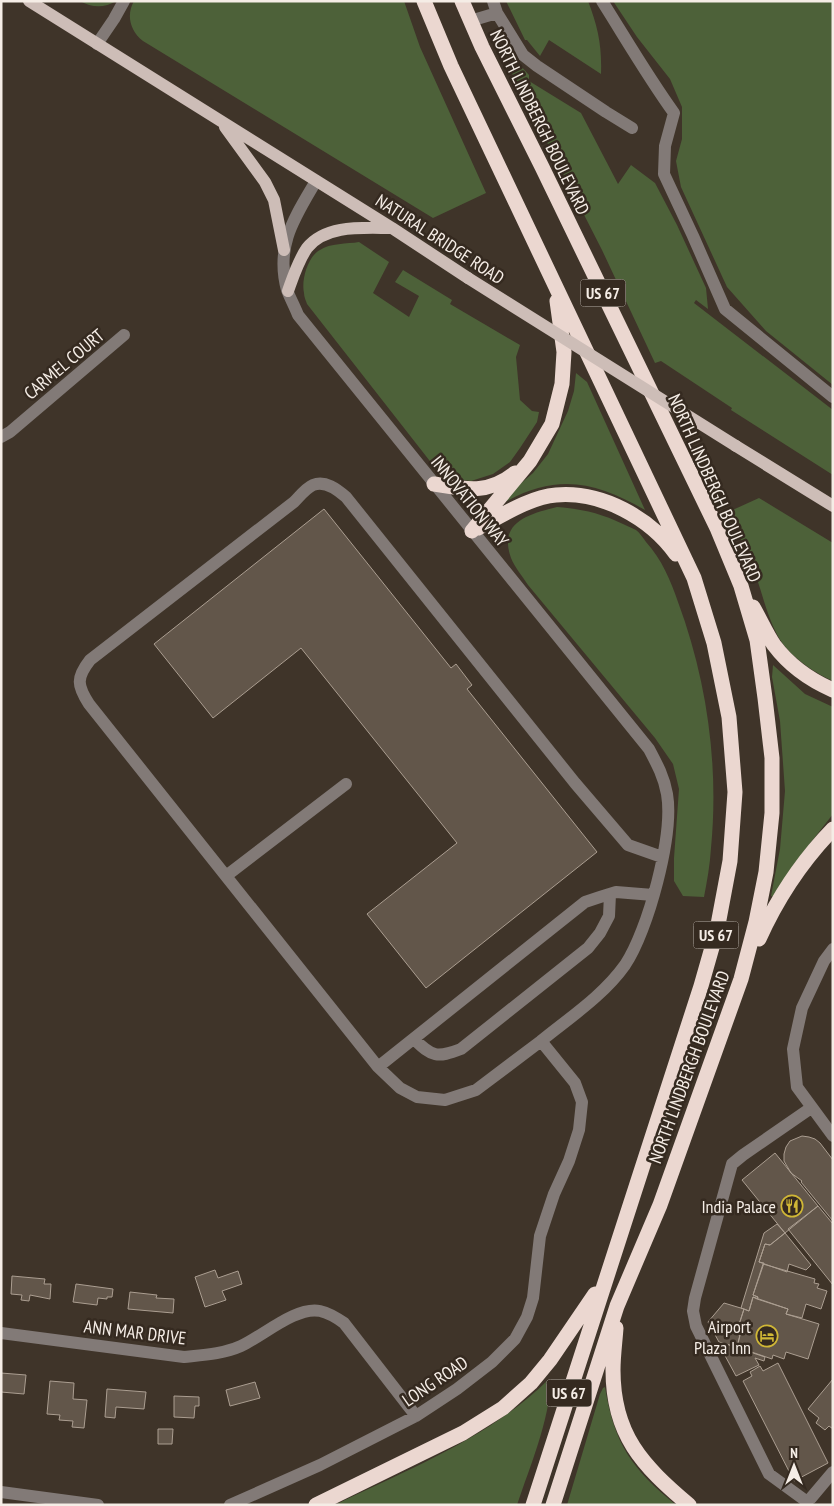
<svg xmlns="http://www.w3.org/2000/svg" width="834" height="1506" font-family="'PT Sans Narrow',sans-serif">
<style>
.green{fill:#4d6139}
.building{fill:#62564a;stroke:#ab9e91}
.lines{fill:none;stroke-linecap:round;stroke-linejoin:round}
.minor{stroke:#827a77;stroke-width:12}
.major{stroke:#cdbdb7;stroke-width:12}
.highway{stroke:#ebd7d0;stroke-width:15}
.major-bridge{stroke:#cdbdb7;stroke-width:12}
.labels{text-anchor:middle;dominant-baseline:central;stroke-width:5;stroke-linejoin:round;paint-order:stroke}
.shield{fill:#352a20;stroke:#bbb2ab;stroke-width:1}
.shield-label{font-size:16px;font-weight:bold;fill:#f5ede6}
.street-label{font-size:18px;fill:#f5ede6;stroke:#352a20}
.poi-label{font-size:18px;fill:#f5ede6;stroke:#352a20;text-anchor:end}
</style>
<rect width="100%" height="100%" fill="#3f3429"/>
<path class="green" d="M80 1H116C105 8 92 8 80 1Z
M134 1H404L420 47 486 193 433 218 143 41C130 31 126 15 134 1Z
M506 1H588C598 27 602 46 601 74L549 40 540 56 527 40H525Z
M613 1H833V385L766 331 727 287 681 187 676 161 682 139V107L670 79 637 37Z
M510 54 529 75V81L581 113 618 184 631 165 655 183 677 225 706 288 708 309 696 300 694 303 833 410V475L731 410 732 408 661 361 655 363 602 250 503 56Z
M359 242 389 262 373 293 409 317 419 296 395 282 403 270 452 300 450 304 520 345 516 357 520 400 532 411 539 412 537 422 520 448 510 462 493 474 471 481 450 478 440 474 307 304C306 301 304 297 304 293 301 280 308 256 320 250 330 243 347 244 359 242Z
M576 373 587 382 645 510C597 482 558 473 507 501L505 497 533 473 548 454 568 411 574 391Z
M759 498 833 543V681C817 674 794 659 783 644 769 624 764 599 756 576 749 554 738 533 726 513Z
M557 507C582 509 600 513 623 524 627 526 632 528 636 530 640 533 643 538 646 542 662 560 670 579 678 602 707 680 719 765 711 848 710 865 707 881 704 897L683 896 674 881V858L679 789 673 764 655 738 528 585C523 577 515 568 511 558 498 522 529 514 557 507Z
M773 665 805 694 833 707V814L794 864 775 897 771 896 780 849 785 791 780 721 772 677Z
M548 1380H551C549 1422 530 1466 517 1505H335C409 1469 489 1438 548 1380Z
M605 1387C614 1444 632 1469 676 1505H567L600 1394 603 1388Z"/>
<path class="building" d="M324 509 451 668 456 664 472 685 467 689 597 852 426 988 367 914 457 843 301 648 213 718 154 644Z
M802 1136 809 1137 815 1139 820 1143 833 1160V1221L801 1182 802 1181 791 1173 784 1161V1154L786 1147 790 1141Z
M775 1153 818 1206 785 1233 742 1180Z
M818 1206 833 1224V1285L788 1229Z
M777 1224 785 1233 770 1245 765 1244 759 1262 764 1263 753 1295 758 1297 757 1299 753 1297 749 1311 741 1308 764 1233Z
M785 1233 811 1265 806 1270 789 1264 787 1272 759 1262 765 1244 770 1245Z
M763 1264 815 1279 814 1283 819 1284 817 1288 827 1291 821 1309 806 1304 802 1318 786 1314 788 1309 757 1299 758 1297 753 1295Z
M215 1270 218 1278 238 1271 242 1284 222 1291 226 1300 205 1307 195 1277Z
M12 1276 45 1279 44 1284H51L50 1299 30 1295 29 1301 21 1300 22 1295 11 1294Z
M76 1284 113 1289 112 1297H107V1299L98 1298 97 1305 73 1302Z
M130 1292 157 1295 156 1298 174 1299 173 1313 128 1309Z
M753 1297 788 1309 786 1314 819 1324 808 1359 786 1352 784 1359 773 1355 772 1359 737 1347 740 1335 736 1334 744 1309 749 1311Z
M724 1303 744 1309 736 1334 740 1335 737 1347 719 1342 708 1322Z
M726 1344 765 1357 764 1361 755 1358 759 1365 736 1376 723 1352Z
M778 1363 828 1463 794 1481 743 1381 752 1376 750 1372 760 1366 763 1371Z
M1 1373 26 1375 24 1394 1 1392Z
M833 1379V1429L829 1426 825 1430 816 1423 819 1418 808 1409Z
M50 1381 74 1383 73 1399 87 1400 84 1428 72 1427 73 1421 59 1420 60 1415 47 1414Z
M255 1382 260 1398 230 1406 226 1390Z
M107 1389 146 1392 144 1409 116 1407 115 1418 105 1417Z
M174 1396 199 1397V1406H195L194 1418 174 1417Z
M158 1429H173L172 1444H158Z"/>
<g class="lines">
<path class="minor" d="M493 1 497 13
M602 1C626 39 648 77 674 113L665 146 664 174 693 236 725 309 833 397
M470 21 497 13 523 55 537 66 606 112 632 128
M97 44 114 19 124 1
M1 437 10 432 124 335
M226 876 346 784
M833 949 824 961 802 1008 793 1049 797 1087 833 1136
M414 1039C432 1057 437 1058 461 1049L588 948 600 933 609 916 610 894
M541 1041 476 1090 445 1100 417 1097 400 1088 378 1067 89 704C77 685 76 678 90 660L294 502C299 497 306 488 313 485 325 480 337 489 346 497L575 783 628 845 662 857
M378 1067 585 902 600 897 616 892 653 895
M811 1108 743 1155 732 1164 695 1298 693 1311 696 1326 769 1474 806 1501 811 1498 833 1472
M1 1333 184 1357C203 1355 223 1354 241 1346 263 1336 296 1306 320 1311 329 1313 337 1318 344 1323L416 1416
M1 1492 98 1505
M230 1505 320 1465 416 1416 457 1389 492 1362 515 1339 527 1317 533 1298 540 1236 554 1194 569 1161 579 1130 582 1102 575 1083 541 1041C569 1018 603 996 625 965 648 931 674 835 667 794 664 777 657 764 649 749L298 315C295 307 290 298 287 290 275 245 295 217 316 181"/>
<path class="major" d="M29 1 392 228 468 278
M225 127 265 182 274 200 284 250
M288 291C293 277 298 261 307 248 326 224 364 228 392 228
M736 446 833 506"/>
<path class="highway" d="M424 1 451 66 694 578 714 643 729 717 735 792 730 861 717 930 701 986 533 1505
M462 1 482 47 542 167 717 528 741 586 757 640 765 698 772 758V813L766 872 756 922 741 979 660 1205 617 1306 553 1505
M434 484C466 489 487 495 515 473
M478 528C501 516 530 497 556 495 602 491 650 518 676 554
M472 531 530 461 552 424 562 384 564 352 557 301
M753 607C760 619 766 633 774 645 789 665 810 680 833 690
M759 939C777 899 802 861 833 829
M616 1328C615 1342 613 1356 613 1370 613 1435 642 1465 689 1505
M316 1505 463 1433 503 1408 531 1383 550 1360 595 1294"/>
<path class="major-bridge" d="M468 278 736 446"/>
</g>
<defs>
<g id="restaurant-ring" transform="scale(1.125)"><circle r="9.5" fill="#352a20" stroke="#d0b736" stroke-width="1.5"/><path d="M-5-6h1v4h1v-4h1v4h1v-4h1v5L-1.5 .5V6h-2V.5L-5-1ZM5-6V6H3V1.5H1.5Q1.5-4 5-6Z" fill="#d0b736"/></g>
<g id="hotel-ring" transform="scale(1.125)"><circle r="9.5" fill="#352a20" stroke="#d0b736" stroke-width="1.5"/><path d="M-6-4.5h1.5V1H6V5H4.5V3h-9V5H-6ZM-4 0a1.8 1.8 0 1 1 3.6 0ZM.5 0V-2.5h3Q6-2.5 6 0Z" fill="#d0b736"/></g>
</defs>
<g fill-rule="evenodd">
<use href="#restaurant-ring" x="792" y="1206"/>
<use href="#hotel-ring" x="767" y="1336"/>
</g>
<g class="labels">
<g class="shield">
<rect x="580.5" y="279.5" width="45" height="27" rx="4"/>
<rect x="693.5" y="921.5" width="45" height="27" rx="4"/>
<rect x="546.5" y="1379.5" width="45" height="27" rx="4"/>
</g>
<g class="shield-label">
<text x="603" y="293">US 67</text>
<text x="716" y="935">US 67</text>
<text x="569" y="1393">US 67</text>
</g>
<g class="street-label">
<text transform="translate(540 122) rotate(64)">NORTH LINDBERGH BOULEVARD</text>
<text transform="translate(440 239) rotate(33)">NATURAL BRIDGE ROAD</text>
<text transform="translate(64 364) rotate(-40)">CARMEL COURT</text>
<text transform="translate(715 488) rotate(66)">NORTH LINDBERGH BOULEVARD</text>
<text transform="translate(470 501) rotate(51)">INNOVATION WAY</text>
<text transform="translate(689 1067) rotate(-70)">NORTH LINDBERGH BOULEVARD</text>
<text transform="translate(135 1332) rotate(7)">ANN MAR DRIVE</text>
<text transform="translate(435 1381) rotate(-34)">LONG ROAD</text>
</g>
<g class="poi-label">
<text x="776" y="1206">India Palace</text>
<text x="751" y="1326">Airport<tspan x="751" dy="21">Plaza Inn</tspan></text>
</g>
</g>
<rect width="834" height="1506" fill="none" stroke="#f5ede6" stroke-width="5"/>
<g transform="translate(794 1466)" stroke="#352a20" stroke-width="4" paint-order="stroke">
<path d="M0-4L9 19L0 12L-9 19Z" fill="#f5ede6"/>
<text y="-8" font-size="14" font-weight="bold" text-anchor="middle" fill="#f5ede6">N</text>
</g>
</svg>
